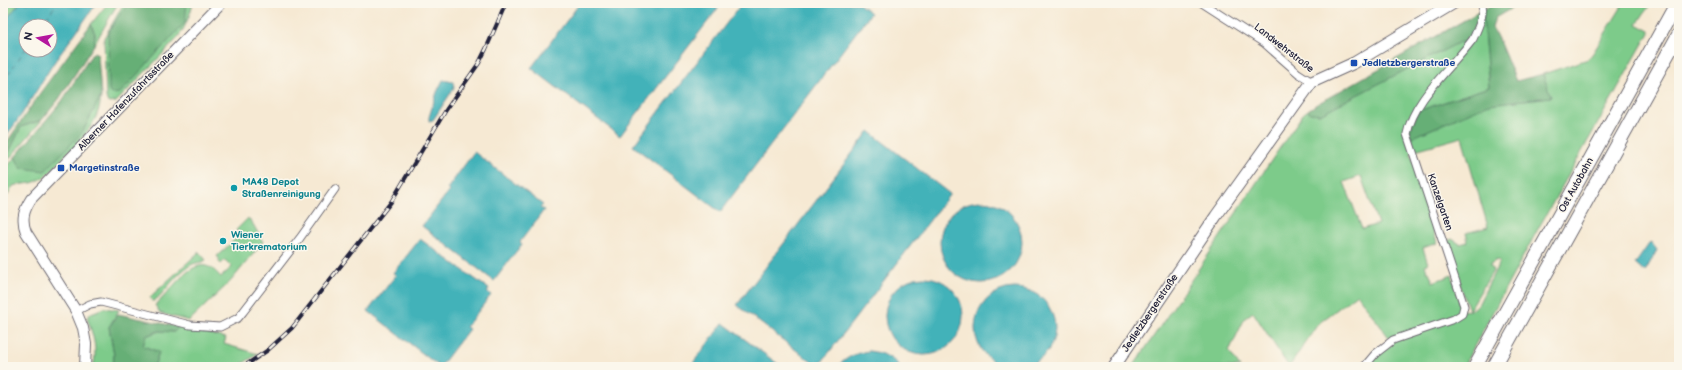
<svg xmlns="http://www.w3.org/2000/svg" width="1682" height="370" font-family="'Balsamiq Sans',sans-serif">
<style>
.green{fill:#7dcb8a;stroke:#507662;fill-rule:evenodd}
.forest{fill:#66af76;stroke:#446858}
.water{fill:#42b2b9;stroke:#326a7a;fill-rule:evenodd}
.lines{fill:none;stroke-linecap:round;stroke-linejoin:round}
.ferry{stroke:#2f5c6d;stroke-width:1;stroke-dasharray:5 4;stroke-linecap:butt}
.street-casing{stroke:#6c6870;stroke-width:9}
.secondary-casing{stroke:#6c6870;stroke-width:12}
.primary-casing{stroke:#6c6870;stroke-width:13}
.highway-casing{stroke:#6c6870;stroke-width:15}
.street{stroke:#fff;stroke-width:7}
.secondary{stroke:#fff;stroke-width:10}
.primary{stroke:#fff;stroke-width:11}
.highway{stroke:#fff;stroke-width:13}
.rail-casing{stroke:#22223b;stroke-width:4}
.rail{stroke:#fbf7ec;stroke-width:2.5;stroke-dasharray:8;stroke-linecap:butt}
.transit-dot{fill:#1a4fb4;stroke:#fbf7ec;stroke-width:1.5}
.culture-dot{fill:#0f9aa8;stroke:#fbf7ec;stroke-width:1.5}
.labels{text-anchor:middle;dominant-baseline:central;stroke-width:3;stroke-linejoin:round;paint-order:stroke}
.street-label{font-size:10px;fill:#22223b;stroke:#fbf7ec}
.transit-label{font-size:10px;font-weight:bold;fill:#164399;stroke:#fbf7ec;text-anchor:start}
.culture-label{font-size:10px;font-weight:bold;fill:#0d838f;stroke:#fbf7ec;text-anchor:start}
</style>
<rect width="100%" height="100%" fill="#fbf7ec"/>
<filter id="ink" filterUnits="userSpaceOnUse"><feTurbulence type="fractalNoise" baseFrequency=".025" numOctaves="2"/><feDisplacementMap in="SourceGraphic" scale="8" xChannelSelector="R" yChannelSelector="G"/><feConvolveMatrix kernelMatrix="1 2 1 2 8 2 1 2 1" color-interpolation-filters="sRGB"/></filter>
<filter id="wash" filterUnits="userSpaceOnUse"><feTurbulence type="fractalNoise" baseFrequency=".012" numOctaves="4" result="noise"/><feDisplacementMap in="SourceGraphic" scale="16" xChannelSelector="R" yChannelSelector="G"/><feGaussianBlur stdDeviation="0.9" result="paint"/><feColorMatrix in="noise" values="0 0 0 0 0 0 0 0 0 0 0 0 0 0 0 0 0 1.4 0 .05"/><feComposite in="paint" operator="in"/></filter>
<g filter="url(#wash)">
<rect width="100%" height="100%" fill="#f6e9d3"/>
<path class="green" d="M3 3H20L3 23Z
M108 3H118L94 45 95 34 91 24Z
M124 3H193C189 18 185 29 175 41L116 102 110 103 107 101 106 97 104 38Z
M1624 3H1651L1637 24 1650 31 1538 229 1463 367H1366L1374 358 1393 343 1357 294 1318 324 1289 367 1253 312 1245 318 1229 351 1240 367H1133L1279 149 1303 114 1308 110 1484 9 1483 20 1489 87 1418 111 1412 137 1489 104 1550 97 1543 74 1588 59 1593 53ZM1462 137 1488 227 1466 233 1468 242 1460 244 1452 239 1445 242 1469 310 1493 271 1490 264 1497 260 1500 261 1479 303C1473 311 1469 311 1460 310L1459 300 1452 275 1433 282 1429 272H1427L1425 265 1428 264 1423 248 1437 243 1411 153 1415 150ZM1361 176 1378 224 1362 229 1344 182Z
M101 96C99 121 86 133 71 151L70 150C60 160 50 176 37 181 29 185 21 183 13 186L8 195 3 197V172L15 157 22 168 82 133Z
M42 120 3 166C3 162 18 134 21 127Z
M248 218 253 224 263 242 230 282 189 321 160 313 155 305C169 295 189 258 209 267 214 269 217 273 221 277L232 267 225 260 221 264 218 261 220 260 217 256 240 235 236 230Z
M199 252 206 260C202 263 196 262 191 265 175 274 167 291 153 302L150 297Z
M105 308 119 310 109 327 114 355 113 367H93C98 350 93 334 87 318L91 313Z
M179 327 226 338 224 344 258 354 237 367H154L159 352 143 346 146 336 159 331 174 332Z"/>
<path class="forest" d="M129 3H187L185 23 120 93 111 94 109 91 108 33 120 14Z
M1496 3H1521L1495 18 1492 27 1500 43 1516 81 1543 74 1551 97 1489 104 1411 138 1410 131 1418 111 1489 87 1483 20 1484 9Z
M1479 12C1478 24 1472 34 1466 44L1460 42 1320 114 1310 113 1308 110 1317 104Z
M91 24 95 34 94 45 59 99 42 120 21 127 8 155 3 161V148L40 93Z
M95 52 98 55 101 96 82 133 45 171 21 168 15 157 62 101 92 54Z
M118 314 179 327 174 332 159 331 146 336 143 346 159 352 154 367H113L114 355 109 327Z"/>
<path class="water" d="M20 3H97L53 64 22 114 3 141V23ZM26 26H50V50H26Z
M580 3H722L620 136 531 68Z
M742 3H858L871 13 720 212 633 146Z
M443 80 453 82 454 88 433 120 429 121V117L437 92Z
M869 131 950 194 818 367 737 305Z
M474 152 543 205 540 208 544 210 520 242 522 244 494 281 422 226 449 191 447 189Z
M940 242a41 41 0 1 1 82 0a41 41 0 1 1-82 0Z
M420 239 489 289 487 292 491 295 466 327 469 329 440 367 368 311 396 275 393 273Z
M1651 242 1657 250 1646 270 1643 271 1635 264 1649 244Z
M885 316a39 39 0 1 1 78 0a39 39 0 1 1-78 0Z
M975 328a40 40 0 1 1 80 0a40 40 0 1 1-80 0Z
M723 323 782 367H690Z
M869 351C883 353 891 357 901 367H837C847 357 855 353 869 351Z"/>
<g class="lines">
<path class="ferry" d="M41 26 57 3
M3 82 26 48"/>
</g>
</g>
<g filter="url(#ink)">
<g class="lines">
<g class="street-casing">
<path id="street" d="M1202 3 1264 43 1298 73 1312 82
M76 311 90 304 101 302 190 325 220 327 238 318 243 312 300 238 335 189
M1364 367 1375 354 1393 340 1454 319 1462 314 1464 306 1407 134C1414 98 1452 68 1473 39 1478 28 1484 16 1482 3"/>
</g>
<g class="secondary-casing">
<path id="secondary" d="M85 367 86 344 83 328 76 311 26 232C21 219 24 210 31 199L221 3"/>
</g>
<g class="primary-casing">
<path id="primary" d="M1114 367 1216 216 1312 82 1354 63 1454 3"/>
</g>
<g class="highway-casing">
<path id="highway" d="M1475 367 1677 3
M1494 367 1679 34"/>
</g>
<use href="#street" class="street"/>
<use href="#secondary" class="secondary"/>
<use href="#primary" class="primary"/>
<use href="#highway" class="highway"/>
<g class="rail-casing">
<path id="rail" d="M243 367 268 350 292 328 391 202 446 110 479 63 486 49 506 3"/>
</g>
<use href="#rail" class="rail"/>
</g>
</g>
<g class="transit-dot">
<rect x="1350" y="59" width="8" height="8" rx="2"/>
<rect x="57" y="164" width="8" height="8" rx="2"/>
</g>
<g class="culture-dot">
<circle cx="234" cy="188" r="4"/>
<circle cx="223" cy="241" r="4"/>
</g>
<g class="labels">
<g class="street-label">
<text transform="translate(1284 48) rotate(38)">Landwehrstraße</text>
<text transform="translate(126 101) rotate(-46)">Alberner Hafenzufahrtsstraße</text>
<text transform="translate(1576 185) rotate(-61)">Ost Autobahn</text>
<text transform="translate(1440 202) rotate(71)">Kanzelgarten</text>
<text transform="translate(1150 313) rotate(-56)">Jedletzbergerstraße</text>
</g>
<g class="transit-label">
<text x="1362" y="63">Jedletzbergerstraße</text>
<text x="69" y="168">Margetinstraße</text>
</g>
<g class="culture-label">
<text x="242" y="182">MA48 Depot<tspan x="242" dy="12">Straßenreinigung</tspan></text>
<text x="231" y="235">Wiener<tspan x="231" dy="12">Tierkrematorium</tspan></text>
</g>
</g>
<rect width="1682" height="370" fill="none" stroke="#fbf7ec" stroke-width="16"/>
<g transform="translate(38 38) rotate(281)"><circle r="19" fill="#fbf7ec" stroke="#a4a2a5"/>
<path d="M0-3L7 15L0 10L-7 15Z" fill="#b5179e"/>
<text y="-6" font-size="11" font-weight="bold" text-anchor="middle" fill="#22223b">N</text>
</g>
</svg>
